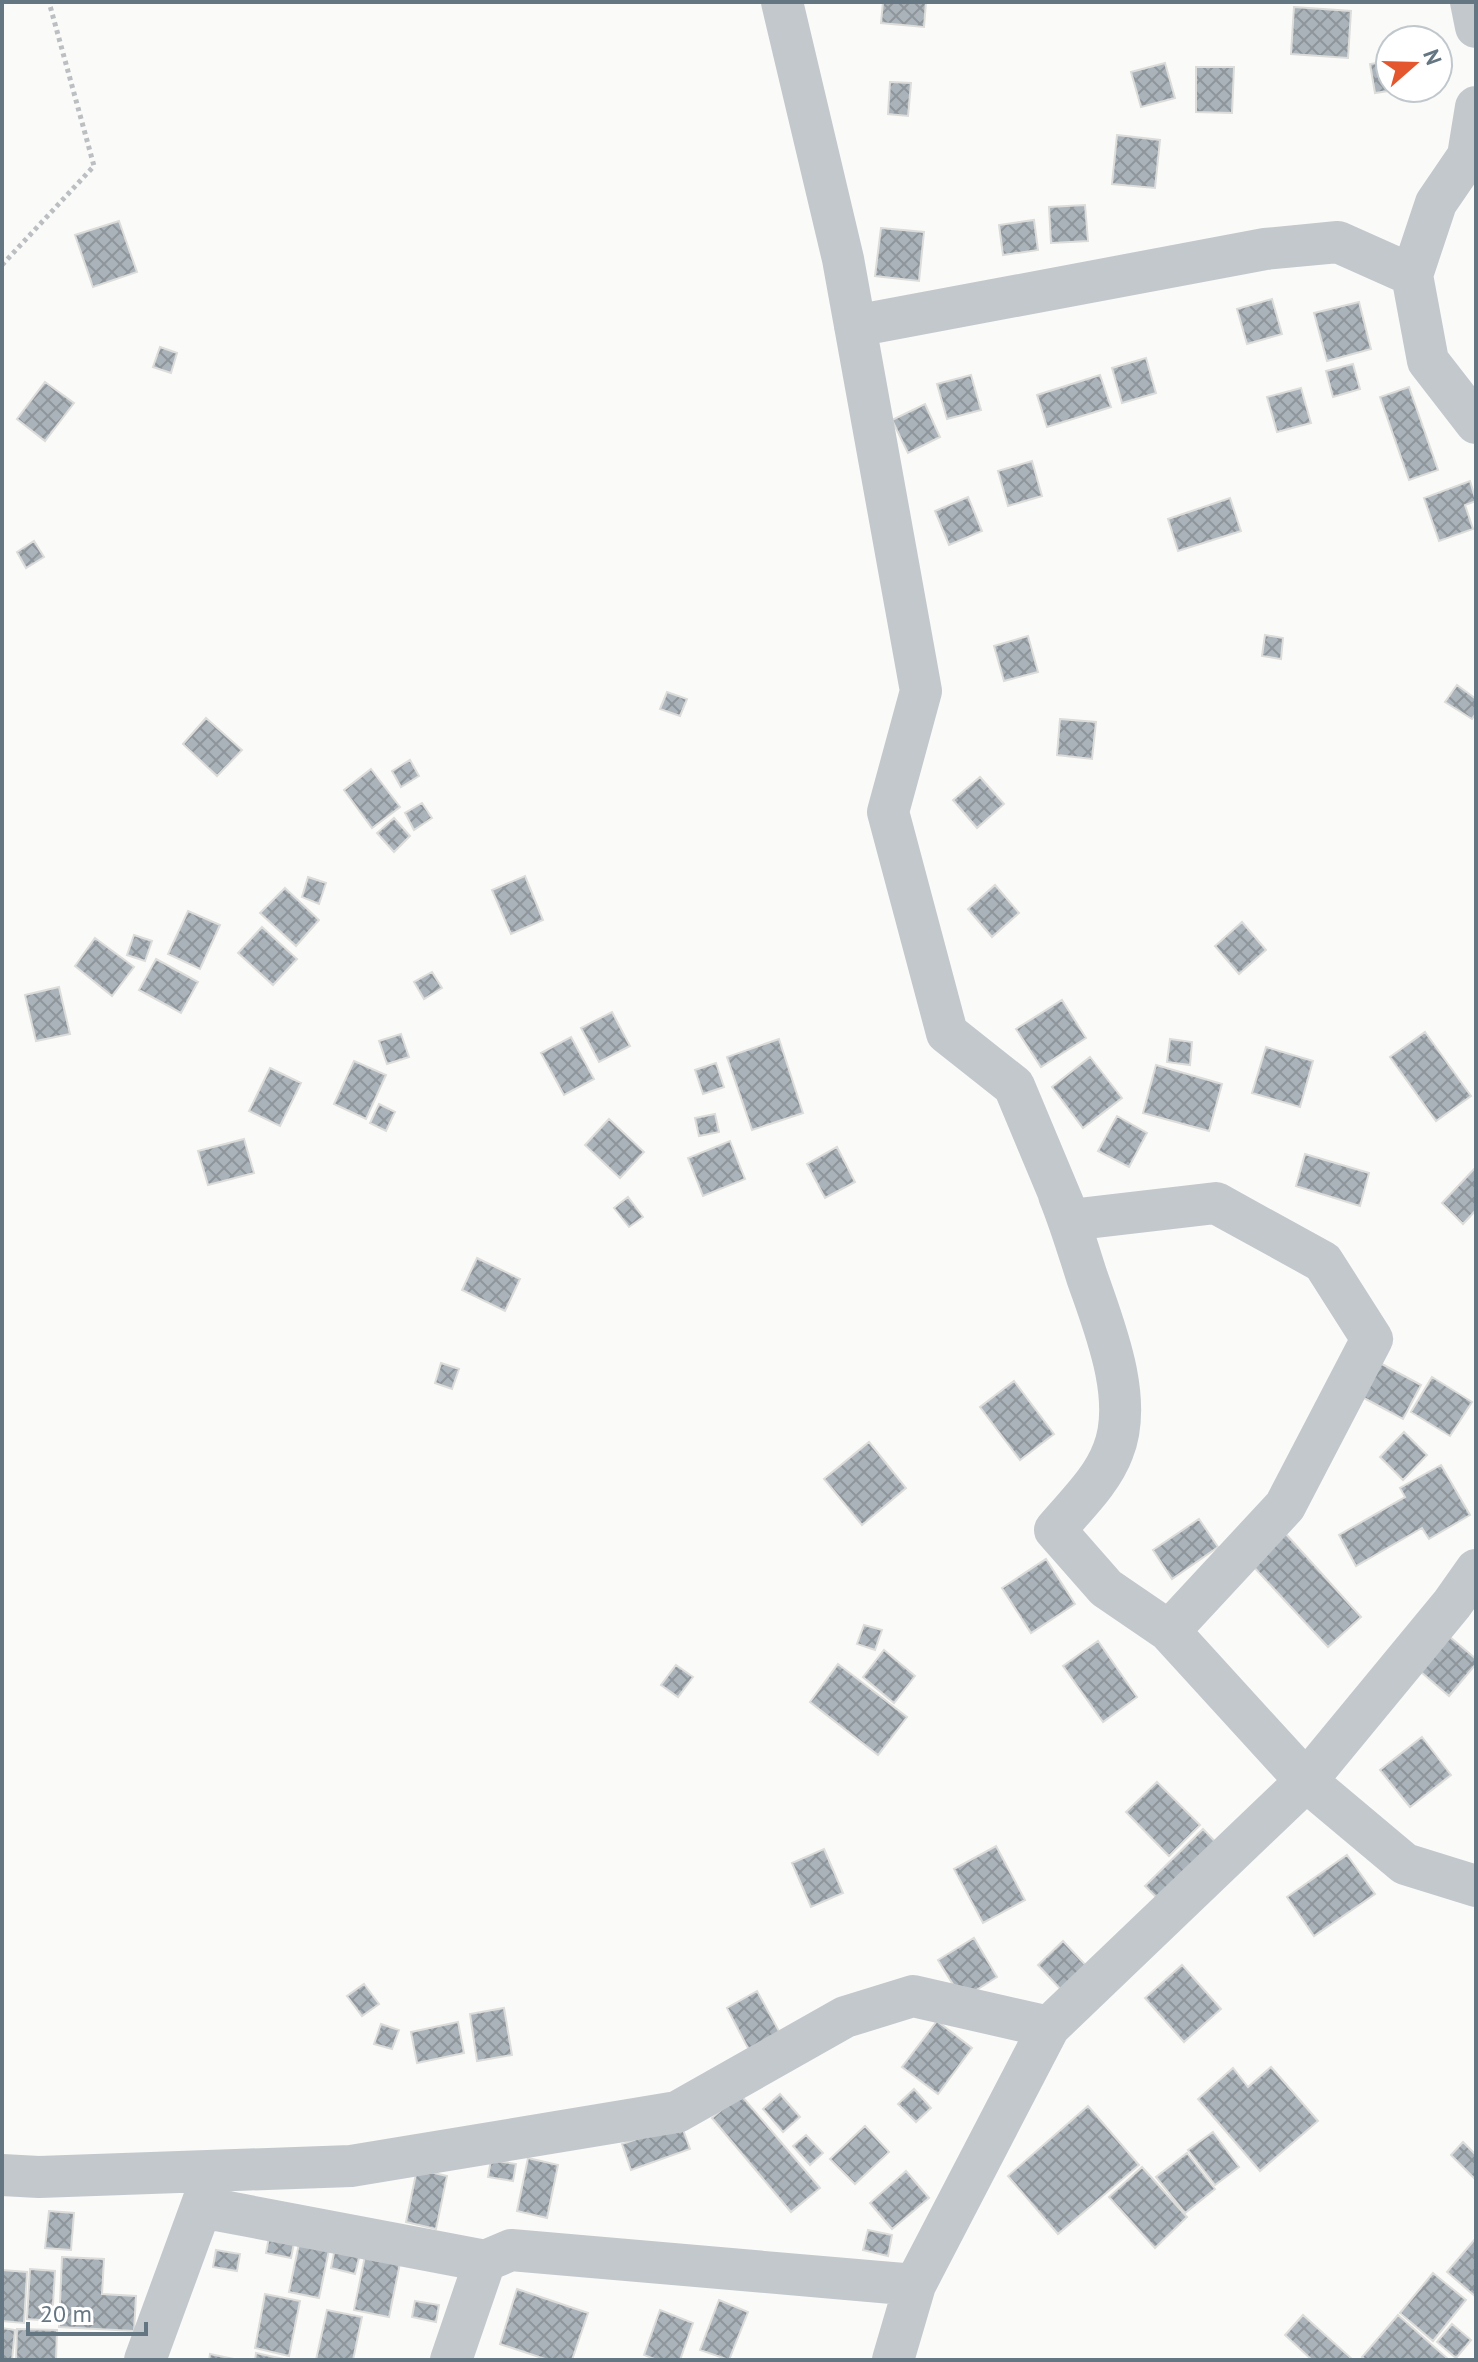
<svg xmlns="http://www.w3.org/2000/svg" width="1478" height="2362" font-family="'PT Sans',sans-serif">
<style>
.building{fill:url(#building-cross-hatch);stroke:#dcdcda;stroke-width:2}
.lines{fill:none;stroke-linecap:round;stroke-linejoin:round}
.path{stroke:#bbbfc2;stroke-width:5;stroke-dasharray:4 4;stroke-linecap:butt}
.street{stroke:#c3c8cc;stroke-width:42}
</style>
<defs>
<pattern id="building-cross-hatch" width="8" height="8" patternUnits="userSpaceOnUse" patternTransform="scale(2)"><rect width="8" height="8" fill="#aab3b9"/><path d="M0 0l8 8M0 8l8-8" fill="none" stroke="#8e969c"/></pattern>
</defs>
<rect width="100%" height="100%" fill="#fafaf8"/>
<path class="building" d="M883 2H926L924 27 881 23Z
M1294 7 1351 11 1348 58 1291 54Z
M1390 61V88H1408L1375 93 1370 64Z
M1165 63 1175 98 1141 107 1131 72Z
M1196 67H1234L1232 113 1196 112Z
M890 82 911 83 908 116 888 114Z
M1117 135 1160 140 1155 188 1112 184Z
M1085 205 1088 241 1051 243 1049 207Z
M1034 220 1038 250 1003 255 999 225Z
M119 221 137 272 93 287 75 235Z
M881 228 924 232 919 281 875 276Z
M1272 299 1282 334 1247 344 1237 309Z
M1359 302 1371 349 1327 361 1314 313Z
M160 347 177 353 171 373 153 367Z
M1146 358 1156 393 1122 403 1112 368Z
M1353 364 1360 389 1333 397 1326 371Z
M971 375 981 410 947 419 937 384Z
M1100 375 1111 407 1047 427 1037 395Z
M45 382 74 403 45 441 17 419Z
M1409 387 1438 470 1409 480 1380 397Z
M1301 388 1311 423 1277 432 1267 397Z
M925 404 940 437 908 453 892 420Z
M1032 461 1042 496 1008 506 998 471Z
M1470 481 1476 501 1465 505 1473 529 1439 541 1424 498Z
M968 497 982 531 949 545 935 511Z
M1230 498 1241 531 1178 551 1168 519Z
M34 541 44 557 26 568 17 552Z
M1265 635 1283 638 1281 659 1262 656Z
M1028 636 1038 672 1004 681 994 646Z
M1457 685 1476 699V713L1472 719 1445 702Z
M667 692 687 699 680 716 660 709Z
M206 718 242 750 217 776 183 744Z
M1060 719 1096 722 1092 759 1057 755Z
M410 760 419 776 401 787 392 771Z
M371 769 400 807 372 828 344 790Z
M980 777 1004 804 977 828 953 800Z
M422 803 432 818 414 830 405 813Z
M394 818 410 836 394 852 377 833Z
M525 876 543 920 511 934 492 890Z
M308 877 326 883 319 904 302 897Z
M995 885 1019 913 992 937 968 909Z
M285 888 319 920 296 946 260 913Z
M188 911 220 925 200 969 168 954Z
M1242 922 1266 950 1239 974 1215 946Z
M262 927 297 959 273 985 238 953Z
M134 935 152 941 145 961 127 955Z
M95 938 134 967 112 996 75 966Z
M156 959 198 982 181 1013 139 990Z
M432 972 442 988 424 999 414 982Z
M59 987 70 1034 36 1041 25 995Z
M1062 1000 1086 1038 1041 1067 1016 1029Z
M612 1012 630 1046 599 1062 581 1028Z
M1425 1032 1471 1096 1436 1121 1390 1057Z
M401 1034 409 1057 387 1064 379 1041Z
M571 1037 594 1079 564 1095 541 1053Z
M779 1039 803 1113 752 1130 727 1057Z
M1170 1039 1192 1042 1190 1065 1167 1062Z
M1266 1047 1313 1061 1300 1107 1252 1093Z
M1090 1057 1122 1098 1083 1128 1052 1087Z
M354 1061 386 1075 366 1119 334 1104Z
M716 1063 724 1087 703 1094 695 1070Z
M1156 1065 1222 1084 1209 1131 1143 1113Z
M270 1068 301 1083 280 1126 249 1111Z
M379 1104 395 1112 386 1131 370 1123Z
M715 1114 719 1132 699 1136 695 1118Z
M1117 1116 1147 1133 1129 1167 1098 1151Z
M609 1119 644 1152 620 1178 585 1145Z
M244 1139 254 1173 208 1185 198 1151Z
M730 1141 745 1179 703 1196 688 1158Z
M837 1147 855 1182 825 1198 807 1164Z
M1305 1154 1369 1173 1360 1206 1296 1186Z
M1476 1167V1210L1463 1224 1442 1203Z
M628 1197 643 1217 629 1227 614 1208Z
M477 1258 520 1279 505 1311 462 1290Z
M441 1363 459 1369 452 1389 435 1383Z
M1380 1363 1421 1385 1403 1419 1362 1397Z
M1432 1377 1472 1402 1450 1436 1411 1412Z
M1014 1381 1054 1434 1020 1460 980 1407Z
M1404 1432 1427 1455 1403 1480 1380 1457Z
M869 1442 906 1488 862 1525 824 1479Z
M1441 1465 1470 1515 1429 1539 1422 1528 1356 1566 1339 1535 1405 1497 1400 1488Z
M1199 1519 1218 1547 1172 1579 1153 1550Z
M1284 1532 1361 1617 1328 1647 1251 1564Z
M1046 1559 1075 1604 1031 1633 1002 1588Z
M864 1625 882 1630 875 1650 857 1644Z
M1444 1632 1476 1659V1664L1449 1696 1414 1666Z
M1098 1641 1137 1697 1103 1722 1063 1666Z
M884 1650 915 1676 894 1703 863 1677Z
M838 1664 907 1717 878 1755 810 1702Z
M676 1665 693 1677 678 1697 661 1685Z
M1422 1737 1451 1775 1410 1807 1380 1770Z
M1157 1782 1200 1825 1169 1856 1126 1812Z
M1203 1829 1224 1851 1167 1908 1145 1886Z
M996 1846 1025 1900 983 1923 954 1869Z
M824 1849 843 1893 811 1907 792 1863Z
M1347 1855 1375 1894 1314 1936 1287 1897Z
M974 1938 997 1977 962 1999 938 1960Z
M1063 1941 1092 1972 1067 1996 1038 1965Z
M1182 1965 1221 2009 1184 2042 1145 1998Z
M364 1984 379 2004 362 2016 347 1996Z
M757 1991 780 2033 749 2050 727 2008Z
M504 2008 512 2055 477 2061 470 2014Z
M937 2021 972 2048 938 2094 902 2067Z
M458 2022 464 2053 417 2063 411 2032Z
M381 2024 399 2030 392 2049 374 2044Z
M1271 2067 1318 2121 1260 2171 1198 2099 1233 2068 1248 2087Z
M914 2089 931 2108 916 2122 898 2104Z
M740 2094 820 2188 791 2212 712 2118Z
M780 2094 800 2117 783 2132 763 2109Z
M1088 2106 1139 2165 1058 2234 1008 2176Z
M681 2124 690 2149 631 2170 622 2144Z
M865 2126 889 2152 855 2184 830 2159Z
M1213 2132 1239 2167 1215 2185 1188 2150Z
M806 2135 823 2153 810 2165 793 2146Z
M1463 2142 1476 2155V2180L1451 2155Z
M1187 2153 1215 2189 1185 2213 1156 2177Z
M528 2158 558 2165 547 2218 517 2211Z
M491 2160 516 2164 513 2181 488 2177Z
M1142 2167 1187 2217 1155 2248 1109 2197Z
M417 2169 447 2176 436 2229 406 2222Z
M906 2171 929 2198 892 2229 870 2203Z
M49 2211 74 2213 71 2250 45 2248Z
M868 2230 892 2235 888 2256 863 2250Z
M270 2232 295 2238 291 2258 266 2253Z
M1476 2238V2297L1447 2272Z
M300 2239 330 2245 319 2298 289 2292Z
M335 2248 360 2254 355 2274 331 2268Z
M216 2250 240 2254 237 2271 213 2267Z
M365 2256 400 2263 389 2317 354 2310Z
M62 2257 104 2259 102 2294 136 2296 134 2331 59 2327Z
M30 2269 55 2271 52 2321 27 2319Z
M2 2270 27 2272 24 2323 2 2321Z
M1433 2273 1466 2300 1433 2341 1400 2313Z
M517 2289 588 2313 572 2360H548L500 2344Z
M265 2294 300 2301 289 2356 255 2348Z
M719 2300 748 2312 729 2360 700 2350Z
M415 2301 439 2305 436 2322 412 2317Z
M327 2310 362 2317 353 2360H316Z
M660 2310 693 2323 680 2360H657L644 2355Z
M1303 2315 1353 2360H1312L1285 2335Z
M1398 2315 1449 2360H1366L1362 2357Z
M1452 2324 1471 2340 1456 2358 1437 2342Z
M2 2328 15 2330 12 2360H2Z
M17 2329 57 2330 56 2360H16Z
M256 2353 288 2360H255Z
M210 2354 234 2359V2360H209Z"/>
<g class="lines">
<path class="path" d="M2 265 94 166 49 2"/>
<path class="street" d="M782 2 843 259 921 691 888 812 947 1033 1014 1086 1070 1220 1216 1203 1323 1262 1372 1339 1285 1506 1169 1631 1306 1781 1452 1604 1476 1570
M1471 2 1476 27
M1476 107 1468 156 1436 203 1412 275 1428 361 1476 423
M855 326 1265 249 1338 242 1412 275
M1059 1195C1070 1222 1078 1249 1087 1277 1104 1326 1134 1399 1113 1451 1102 1481 1075 1506 1055 1530L1106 1588 1169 1631
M2 2175 39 2177 351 2166 677 2112 845 2017 913 1996 1049 2027
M201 2207 485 2261
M145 2360 211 2180
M451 2360 485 2261 511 2250 915 2285
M893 2360 915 2285 1049 2027 1306 1781 1405 1864 1476 1886"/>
</g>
<rect width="1478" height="2362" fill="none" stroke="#657683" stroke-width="8"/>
<g transform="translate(1414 64) rotate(70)"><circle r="38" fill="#ffffff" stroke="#c1c8cd" stroke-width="2"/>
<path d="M0-6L14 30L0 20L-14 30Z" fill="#e4572e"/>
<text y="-12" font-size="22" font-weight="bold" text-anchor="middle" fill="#657683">N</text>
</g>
<path d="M28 2322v12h118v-12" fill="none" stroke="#657683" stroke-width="4"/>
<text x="40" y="2322" font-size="24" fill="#657683" stroke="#ffffff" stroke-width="6" paint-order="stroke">20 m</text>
</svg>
